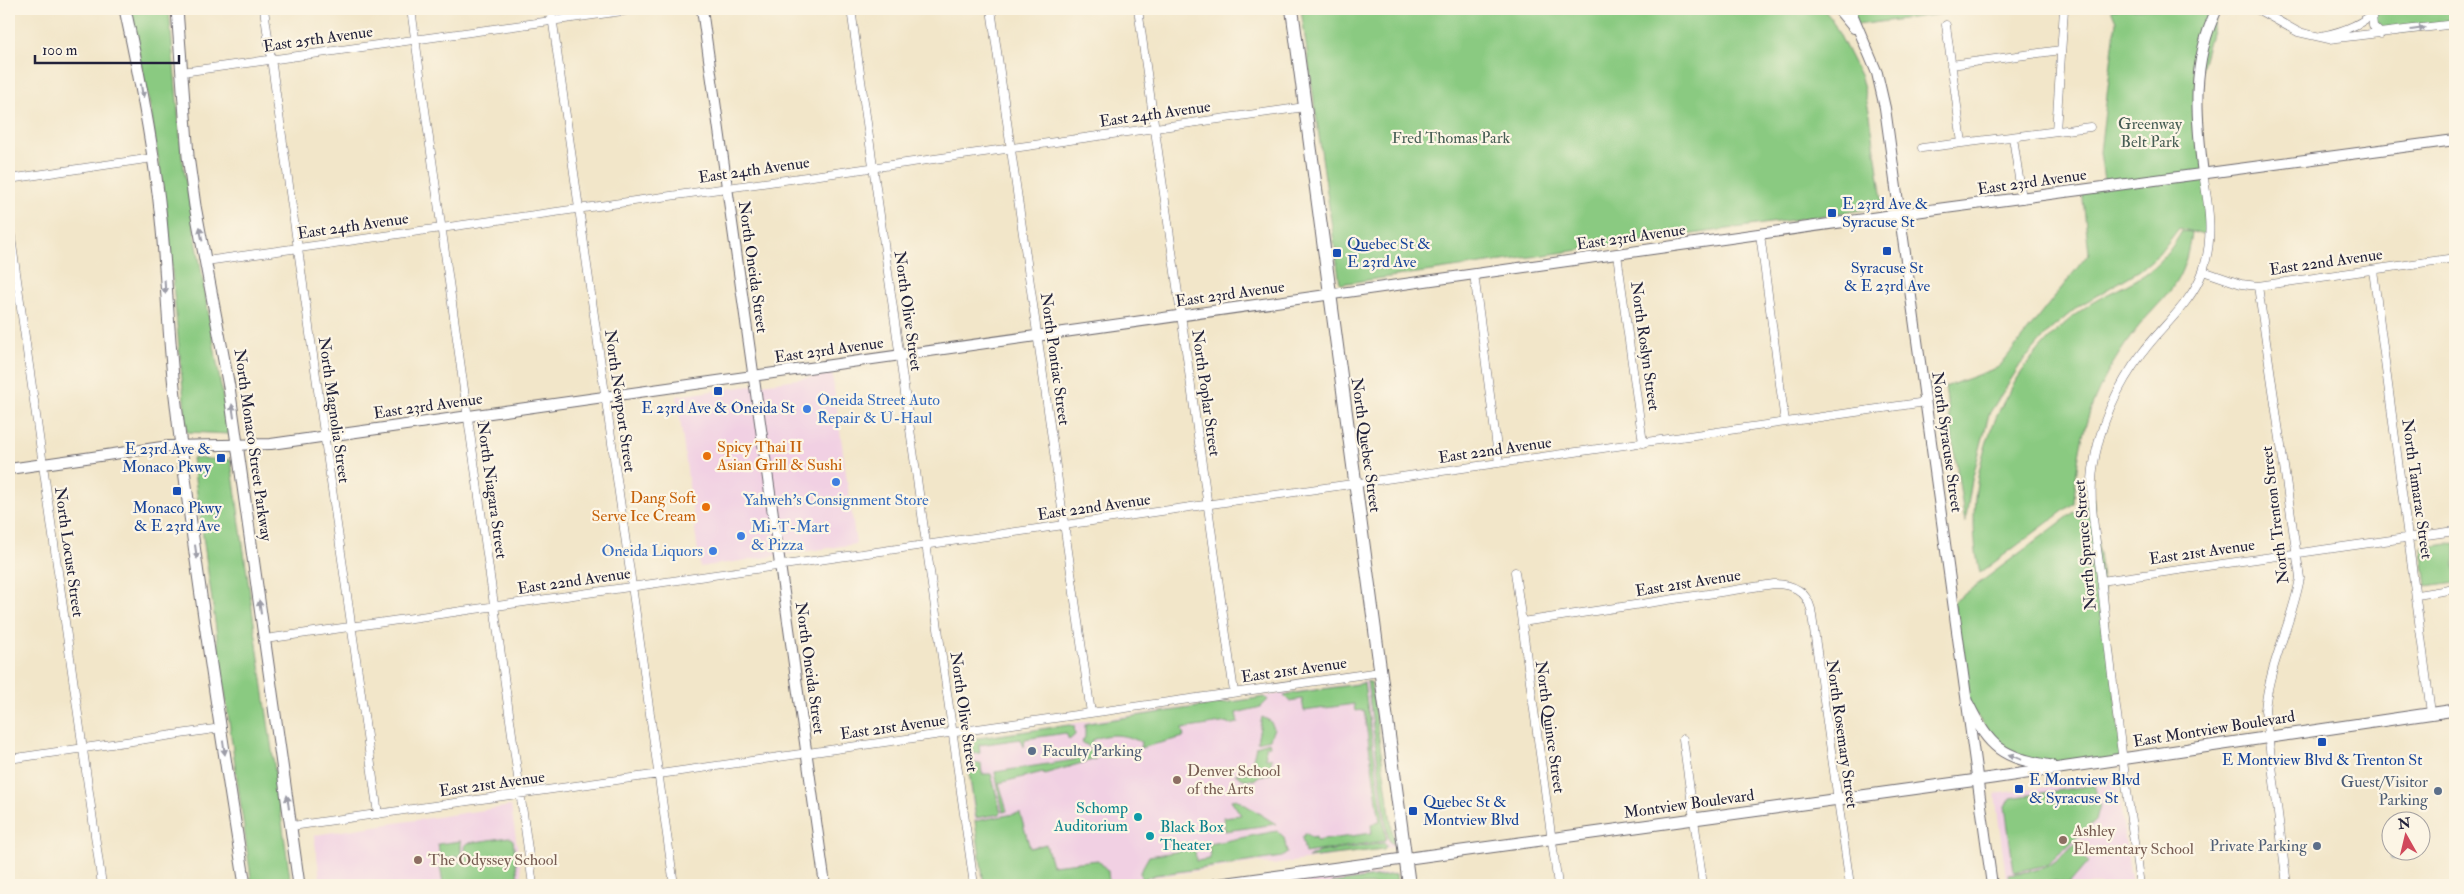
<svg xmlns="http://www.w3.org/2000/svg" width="2464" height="894" font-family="'IM FELL Double Pica',serif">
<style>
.built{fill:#f1d0e3}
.green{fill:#8aca81;stroke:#56765e}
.water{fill:#5ca1d1;stroke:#3f6286}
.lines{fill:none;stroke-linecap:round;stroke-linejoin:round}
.minor-casing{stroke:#6b676d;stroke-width:9}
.tertiary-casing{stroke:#6b676d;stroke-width:12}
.secondary-casing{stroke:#6b676d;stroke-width:13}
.primary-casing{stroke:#6b676d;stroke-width:14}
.minor{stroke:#fff;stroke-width:8}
.tertiary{stroke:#fff;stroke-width:10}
.secondary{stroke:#fff;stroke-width:11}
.primary{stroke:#fff;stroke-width:12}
.oneway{fill:#9c9ca7}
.transit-dot{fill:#1a4fb4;stroke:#fcf5e5;stroke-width:2}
.shop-dot{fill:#3f7fe0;stroke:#fcf5e5;stroke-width:2}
.food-dot{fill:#e8710a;stroke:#fcf5e5;stroke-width:2}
.service-dot{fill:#5c6f8a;stroke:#fcf5e5;stroke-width:2}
.education-dot{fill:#8d6e63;stroke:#fcf5e5;stroke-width:2}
.culture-dot{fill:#0f9aa8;stroke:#fcf5e5;stroke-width:2}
.labels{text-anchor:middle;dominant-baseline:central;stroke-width:4.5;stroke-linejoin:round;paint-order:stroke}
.street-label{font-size:16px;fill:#22223b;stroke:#fcf5e5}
.park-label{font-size:16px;fill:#465d54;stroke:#fcf5e5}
.transit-label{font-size:16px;fill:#164399;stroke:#fcf5e5;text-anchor:start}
.shop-label{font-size:16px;fill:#366cbe;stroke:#fcf5e5;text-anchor:start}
.food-label{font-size:16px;fill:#c56008;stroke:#fcf5e5;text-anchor:start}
.service-label{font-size:16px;fill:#4e5e75;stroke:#fcf5e5;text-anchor:end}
.education-label{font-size:16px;fill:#785e54;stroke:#fcf5e5;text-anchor:start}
.culture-label{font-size:16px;fill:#0d838f;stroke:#fcf5e5;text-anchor:end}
</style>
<rect width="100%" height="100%" fill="#fcf5e5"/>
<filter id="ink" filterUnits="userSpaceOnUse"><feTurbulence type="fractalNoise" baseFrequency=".02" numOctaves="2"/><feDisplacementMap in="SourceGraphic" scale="10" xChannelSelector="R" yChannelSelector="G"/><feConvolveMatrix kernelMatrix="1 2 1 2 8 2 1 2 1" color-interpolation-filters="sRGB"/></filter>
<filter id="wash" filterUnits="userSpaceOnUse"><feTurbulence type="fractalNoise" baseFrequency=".0096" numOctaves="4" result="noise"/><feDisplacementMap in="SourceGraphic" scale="20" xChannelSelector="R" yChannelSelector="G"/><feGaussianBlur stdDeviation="1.12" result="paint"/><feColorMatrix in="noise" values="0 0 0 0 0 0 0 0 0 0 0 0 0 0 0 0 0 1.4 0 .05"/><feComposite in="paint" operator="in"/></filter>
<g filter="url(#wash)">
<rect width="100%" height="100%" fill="#f2e6c9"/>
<path class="built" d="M832 374 856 544 700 567 677 396Z
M1369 681 1371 683 1393 847 1272 865 1259 862 1154 877 1148 880 1125 885 1110 883 1096 885H983L964 739Z
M2116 777 2132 885H2007L1995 794Z
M511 806 523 885H321L314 835Z
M1396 873 1398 885H1280L1340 877Z"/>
<path class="green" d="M129 9H169L182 157 229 434 187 432 166 209 150 107Z
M1301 9H1823L1831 18 1861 77 1870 115 1883 207 1340 284Z
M1850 9H1981L1857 25Z
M2111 9H2218L2197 83 2210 237 2179 228 2159 254 2140 270 2079 306 2050 330 2020 365 1989 414 1972 480 1965 523 1945 387 1999 367 2089 253 2082 190 2105 187 2100 152 2116 21Z
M2378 9H2455V24L2381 34 2372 21Z
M2182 231 2191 232C2184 294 2158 297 2127 342 2089 397 2078 437 2074 503L1980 573C1957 475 2002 368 2083 309 2104 293 2131 286 2152 269 2164 259 2174 245 2182 231Z
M192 458 231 460 291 885H252Z
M2093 498 2122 759 2063 768 2005 753 1968 704 1954 602Z
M2455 543V582L2427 586 2422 548Z
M1367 681 1371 683 1394 843H1391L1388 838Z
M1364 683 1386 838 1384 841 1305 853 1302 838 1306 833 1312 838 1316 837V841L1372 833 1371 824 1380 822 1364 710 1355 711 1354 704 1304 711 1302 699 1289 701 1284 696 1288 694Z
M1265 697 1268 700 1261 707 1236 713 1238 723 1229 725 1228 722 1182 729 1184 737 1140 748 1141 742C1124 734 1108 732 1091 741L1096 759 1044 774 1043 772 999 783 1007 811 1003 812 995 772 1074 760 1085 755 1091 748 1082 742 1085 737V725L1088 723Z
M1262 717 1270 721 1274 728 1270 739 1257 742Z
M1069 725 1074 726 1075 735 1069 740 1066 733 1025 739 1024 747 1021 739 979 745 980 753 972 754 973 764 981 763 982 774H991L1001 812 1000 814 976 818 964 740Z
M1269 742 1270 746 1265 747 1266 758H1272L1271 763 1274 773 1259 776 1254 780 1243 779 1235 774 1250 772 1256 746Z
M2094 785 2100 805 2096 820 2047 865 2014 872 2005 806 2010 798Z
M1236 799 1276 824 1225 831 1223 817 1241 815 1231 800Z
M1020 813 1030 848 1046 844 1052 865 1098 860 1108 871 1109 882 1087 885H984L975 821Z
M1277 831 1284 837 1287 853 1282 857 1155 875 1142 880 1140 872 1149 856 1195 849 1196 861 1210 859 1209 844Z
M509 837 513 840 519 885H443L440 865 466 861 465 846 468 843Z
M461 841V856L440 859 438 844Z
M2076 842 2080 853 2088 862 2069 884 2055 881 2037 885H2010L2008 874C2043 870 2051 869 2076 842Z
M1383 843 1387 845 1384 849 1308 858 1319 852Z
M1396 874 1397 885H1333L1332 883Z"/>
<path class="water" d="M2388 834H2391L2392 852H2408V857L2391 859Z"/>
</g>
<g filter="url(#ink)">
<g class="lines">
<g class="minor-casing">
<path id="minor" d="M264 9 378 814
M411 9 533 885
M551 9 674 885
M851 9 974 885
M991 9 1091 713
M1138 9 1234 692
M2257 9 2298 32 2329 39 2455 24
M2372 15 2373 26 2381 34
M1946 25 1962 143
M2321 36C2343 32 2362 25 2378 9
M1951 65 2061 50
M182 72 637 9
M2056 131 2064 9
M2013 137 2022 199
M1922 148 2090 127
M9 179 153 158
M9 223 102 885
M1760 234 1785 422
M1617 254 1643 443
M206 261 1305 107
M2373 270 2431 713
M2203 271 2241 284 2258 286 2455 258
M1474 274 1499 463
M2258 286 2300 578C2292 623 2269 664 2265 710L2287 885
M1515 572 1558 885
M2101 581 2455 531
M2417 595 2455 589
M1522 622 1774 584C1792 584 1806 590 1811 609L1850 885
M265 639 1926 402
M1683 739 1703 885
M9 759 221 728
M292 826 1380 672
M2140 885C2126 786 2112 686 2102 586 2098 548 2088 508 2093 469 2099 427 2117 386 2143 352 2163 325 2191 304 2203 271 2214 238 2209 207 2203 174"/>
</g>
<g class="tertiary-casing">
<path id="tertiary" d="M702 9 825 885
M1838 9 1854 28
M1850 9 1877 73 1885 108 1992 885
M2203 174C2196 116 2191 63 2217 9
M9 469 169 446 271 444 1900 214 2455 140"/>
</g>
<g class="secondary-casing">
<path id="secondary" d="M125 9C140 78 154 148 161 219 167 278 168 337 175 396 194 560 219 723 245 885
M177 9 188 156 195 206 229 387 299 885
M1968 704C1990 749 2002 757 2051 766
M1214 885 1992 778 2455 710"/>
</g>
<g class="primary-casing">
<path id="primary" d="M1292 9 1409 885"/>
</g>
<use href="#minor" class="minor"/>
<use href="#tertiary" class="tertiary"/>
<use href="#secondary" class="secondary"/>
<use href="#primary" class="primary"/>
</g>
<defs><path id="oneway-solid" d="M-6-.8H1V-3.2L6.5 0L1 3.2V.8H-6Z" transform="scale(1.25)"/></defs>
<g class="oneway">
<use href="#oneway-solid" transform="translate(2418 29) rotate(-8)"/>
<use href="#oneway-solid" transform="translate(142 91) rotate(81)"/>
<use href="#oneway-solid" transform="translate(201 234) rotate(-101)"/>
<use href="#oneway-solid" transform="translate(165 287) rotate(87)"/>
<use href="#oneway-solid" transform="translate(233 411) rotate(-98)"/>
<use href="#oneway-solid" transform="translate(196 552) rotate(82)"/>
<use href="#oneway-solid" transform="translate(260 607) rotate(-98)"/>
<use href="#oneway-solid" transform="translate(224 748) rotate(82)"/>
<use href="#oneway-solid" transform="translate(2015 757) rotate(-158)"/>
<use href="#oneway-solid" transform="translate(288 802) rotate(-98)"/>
</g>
</g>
<g class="transit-dot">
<rect x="1827" y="208" width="10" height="10" rx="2.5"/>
<rect x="1882" y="246" width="10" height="10" rx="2.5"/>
<rect x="1332" y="248" width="10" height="10" rx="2.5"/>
<rect x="713" y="386" width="10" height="10" rx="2.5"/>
<rect x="216" y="453" width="10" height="10" rx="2.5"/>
<rect x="172" y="486" width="10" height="10" rx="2.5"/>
<rect x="2317" y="737" width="10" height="10" rx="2.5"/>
<rect x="2014" y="784" width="10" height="10" rx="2.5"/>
<rect x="1408" y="806" width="10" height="10" rx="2.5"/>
</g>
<g class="shop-dot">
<circle cx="807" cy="409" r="5"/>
<circle cx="836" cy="482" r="5"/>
<circle cx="741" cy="536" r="5"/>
<circle cx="713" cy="551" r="5"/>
</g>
<g class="food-dot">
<circle cx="707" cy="456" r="5"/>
<circle cx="706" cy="507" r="5"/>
</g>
<g class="service-dot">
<circle cx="1032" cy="751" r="5"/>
<circle cx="2438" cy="791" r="5"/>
<circle cx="2317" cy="846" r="5"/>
</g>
<g class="education-dot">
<circle cx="1177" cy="780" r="5"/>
<circle cx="2063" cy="840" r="5"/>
<circle cx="418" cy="860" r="5"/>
</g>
<g class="culture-dot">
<circle cx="1138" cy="817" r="5"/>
<circle cx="1150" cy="836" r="5"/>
</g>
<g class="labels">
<g class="street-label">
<text transform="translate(318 39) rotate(-8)">East 25th Avenue</text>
<text transform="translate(1155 114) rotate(-8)">East 24th Avenue</text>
<text transform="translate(754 170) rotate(-8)">East 24th Avenue</text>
<text transform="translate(2032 182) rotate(-8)">East 23rd Avenue</text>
<text transform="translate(353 226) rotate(-8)">East 24th Avenue</text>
<text transform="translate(1631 237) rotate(-8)">East 23rd Avenue</text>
<text transform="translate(2326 262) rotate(-8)">East 22nd Avenue</text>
<text transform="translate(753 267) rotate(82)">North Oneida Street</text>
<text transform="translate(1230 294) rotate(-8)">East 23rd Avenue</text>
<text transform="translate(908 311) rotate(82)">North Olive Street</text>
<text transform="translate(1645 346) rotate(82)">North Roslyn Street</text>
<text transform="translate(829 350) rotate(-8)">East 23rd Avenue</text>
<text transform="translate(1055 359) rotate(82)">North Pontiac Street</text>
<text transform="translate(1206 393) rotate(82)">North Poplar Street</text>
<text transform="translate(620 401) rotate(82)">North Newport Street</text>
<text transform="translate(428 406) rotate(-8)">East 23rd Avenue</text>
<text transform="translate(334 410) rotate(82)">North Magnolia Street</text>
<text transform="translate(1947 442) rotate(82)">North Syracuse Street</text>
<text transform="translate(253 445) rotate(82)">North Monaco Street Parkway</text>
<text transform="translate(1366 445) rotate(82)">North Quebec Street</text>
<text transform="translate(1495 450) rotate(-8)">East 22nd Avenue</text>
<text transform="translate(2417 489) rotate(82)">North Tamarac Street</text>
<text transform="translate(492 490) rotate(82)">North Niagara Street</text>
<text transform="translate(1094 507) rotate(-8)">East 22nd Avenue</text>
<text transform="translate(2275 515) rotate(-97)">North Trenton Street</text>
<text transform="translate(2085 545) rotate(-95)">North Spruce Street</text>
<text transform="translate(69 552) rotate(82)">North Locust Street</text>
<text transform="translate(2202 552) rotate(-8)">East 21st Avenue</text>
<text transform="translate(574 581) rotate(-8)">East 22nd Avenue</text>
<text transform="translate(1688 583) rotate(-9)">East 21st Avenue</text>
<text transform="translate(810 668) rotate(82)">North Oneida Street</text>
<text transform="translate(1294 670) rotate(-8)">East 21st Avenue</text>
<text transform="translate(964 712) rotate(82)">North Olive Street</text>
<text transform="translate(893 727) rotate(-8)">East 21st Avenue</text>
<text transform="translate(1550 727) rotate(82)">North Quince Street</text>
<text transform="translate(2214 729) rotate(-9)">East Montview Boulevard</text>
<text transform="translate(1842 734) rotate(82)">North Rosemary Street</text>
<text transform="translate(492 784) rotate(-8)">East 21st Avenue</text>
<text transform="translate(1689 804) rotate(-8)">Montview Boulevard</text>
</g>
<g class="park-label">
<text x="2150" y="124">Greenway<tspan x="2150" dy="18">Belt Park</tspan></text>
<text x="1451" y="138">Fred Thomas Park</text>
</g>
<g class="transit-label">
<text x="1842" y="204">E 23rd Ave &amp;<tspan x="1842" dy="18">Syracuse St</tspan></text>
<text x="1347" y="244">Quebec St &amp;<tspan x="1347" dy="18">E 23rd Ave</tspan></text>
<text x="1887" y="268" text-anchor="middle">Syracuse St<tspan x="1887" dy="18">&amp; E 23rd Ave</tspan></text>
<text x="718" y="408" text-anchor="middle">E 23rd Ave &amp; Oneida St</text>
<text x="211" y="449" text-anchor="end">E 23rd Ave &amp;<tspan x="211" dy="18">Monaco Pkwy</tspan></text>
<text x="177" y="508" text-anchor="middle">Monaco Pkwy<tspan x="177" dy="18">&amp; E 23rd Ave</tspan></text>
<text x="2322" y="760" text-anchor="middle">E Montview Blvd &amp; Trenton St</text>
<text x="2029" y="780">E Montview Blvd<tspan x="2029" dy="18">&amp; Syracuse St</tspan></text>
<text x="1423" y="802">Quebec St &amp;<tspan x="1423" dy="18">Montview Blvd</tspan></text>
</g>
<g class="shop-label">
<text x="817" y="400">Oneida Street Auto<tspan x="817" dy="18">Repair &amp; U-Haul</tspan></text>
<text x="836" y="500" text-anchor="middle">Yahweh's Consignment Store</text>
<text x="751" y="527">Mi-T-Mart<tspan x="751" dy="18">&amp; Pizza</tspan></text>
<text x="703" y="551" text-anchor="end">Oneida Liquors</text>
</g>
<g class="food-label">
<text x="717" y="447">Spicy Thai II<tspan x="717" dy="18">Asian Grill &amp; Sushi</tspan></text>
<text x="696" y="498" text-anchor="end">Dang Soft<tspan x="696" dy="18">Serve Ice Cream</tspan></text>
</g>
<g class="service-label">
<text x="1042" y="751" text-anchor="start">Faculty Parking</text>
<text x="2428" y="782">Guest/Visitor<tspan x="2428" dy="18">Parking</tspan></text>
<text x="2307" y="846">Private Parking</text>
</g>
<g class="education-label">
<text x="1187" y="771">Denver School<tspan x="1187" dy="18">of the Arts</tspan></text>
<text x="2073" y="831">Ashley<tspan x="2073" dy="18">Elementary School</tspan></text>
<text x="428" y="860">The Odyssey School</text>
</g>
<g class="culture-label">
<text x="1128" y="808">Schomp<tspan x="1128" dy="18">Auditorium</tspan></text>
<text x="1160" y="827" text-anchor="start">Black Box<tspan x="1160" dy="18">Theater</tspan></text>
</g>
</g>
<rect width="2464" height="894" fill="none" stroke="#fcf5e5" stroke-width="30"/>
<g transform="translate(2406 836) rotate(352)"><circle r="24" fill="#fcf5e5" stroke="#a5a1a1"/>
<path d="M0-4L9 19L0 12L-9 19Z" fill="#d1495b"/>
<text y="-8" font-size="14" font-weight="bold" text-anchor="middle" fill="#22223b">N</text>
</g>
<path d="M35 55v8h144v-8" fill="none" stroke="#22223b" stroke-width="2.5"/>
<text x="42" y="55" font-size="15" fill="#22223b" stroke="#fcf5e5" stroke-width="4" paint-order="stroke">100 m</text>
</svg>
